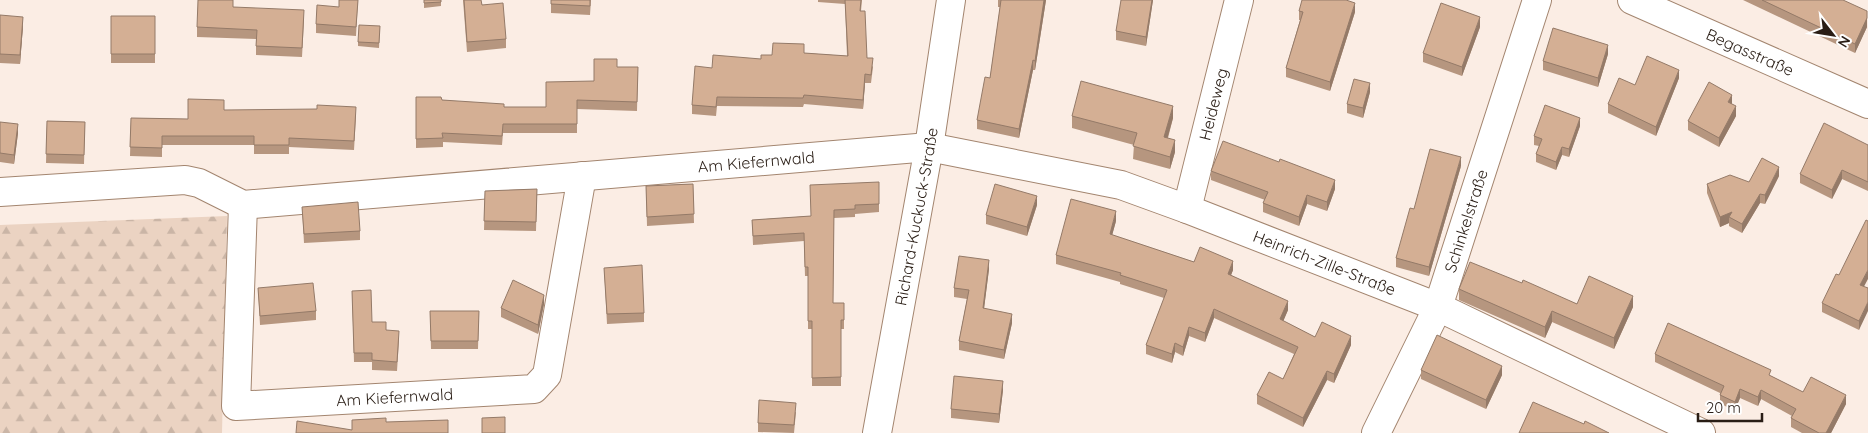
<svg xmlns="http://www.w3.org/2000/svg" width="1868" height="433" font-family="Quicksand,sans-serif">
<style>
.forest{fill:url(#forest-firs)}
.lines{fill:none;stroke-linecap:round;stroke-linejoin:round}
.minor-casing{stroke:#a3856f;stroke-width:30}
.minor{stroke:#fff;stroke-width:28}
.wall{fill:#b6967f}
.shaded-wall{fill:#947a68}
.building{fill:#d4af94;stroke:#947a68}
.labels{text-anchor:middle;dominant-baseline:central;stroke-width:4.5;stroke-linejoin:round;paint-order:stroke}
.street-label{font-size:16px;fill:#291d15;stroke:#fff}
</style>
<defs>
<pattern id="forest-firs" width="22" height="20" patternUnits="userSpaceOnUse" patternTransform="scale(1.25)"><rect width="22" height="20" fill="#ebd3c2"/><path d="M5 1l3.5 6h-7zM16 11l3.5 6h-7z" fill="#cab5a6"/></pattern>
</defs>
<rect width="100%" height="100%" fill="#fbede4"/>
<path class="forest" d="M227 216 222 433H0V225Z"/>
<g class="lines">
<g class="minor-casing">
<g id="minor">
<path id="s1" d="M1632 0 1868 104"/>
<path id="s2" d="M0 192 185 180 199 183 243 205 929 147 1121 185 1187 209 1438 307 1701 433"/>
<path id="s3" d="M243 205 236 406 534 389 547 375 582 176"/>
<path id="s4" d="M1187 209 1239 0"/>
<path id="s5" d="M877 433 929 147 951 0"/>
<path id="s6" d="M1376 433 1438 307 1537 0"/>
</g>
</g>
<use href="#minor" class="minor"/>
</g>
<path class="wall" d="M339 0H358L356 36 316 33V24L339 7Z
M424 0H441V6L424 8Z
M463 0H481L482 5 506 39V48L467 52Z
M551 0H591L590 15 551 13Z
M818 0H862L861 11 867 58 873 67 871 83H865L863 109 804 104 803 107 717 106 716 116 692 114V105L712 68 761 59 772 55 804 53 847 56 845 4 818 2Z
M998 0H1046L1035 70H1033L1019 138 977 129V120L990 78 1000 7H998Z
M1153 0 1146 46 1116 40V31Z
M1743 0H1843L1867 18V27L1855 53Z
M233 7 304 20 302 57 256 55V39L197 37V27Z
M1299 11 1355 12 1330 91 1286 77V68L1300 20H1299Z
M0 15 23 26 20 64 0 63Z
M111 16H155V63H111Z
M380 26 379 48 358 46V42Z
M1480 27 1462 76 1423 62V53Z
M1608 54 1598 87 1543 70V61Z
M617 67H638L637 111 577 109V133H503L502 145 443 142V147L416 148V97L504 107H546L594 81Z
M1679 78 1656 136 1608 113V104L1635 85Z
M1370 92 1363 118 1347 113V104Z
M1732 104 1736 116 1719 147 1688 130V121Z
M224 110 356 116 354 150 289 147V154H254V145H162V157L130 156 131 118 188 119Z
M1072 116 1173 118 1168 138 1175 152 1170 169 1133 159 1134 145 1072 128Z
M47 121 85 122 84 164 46 163Z
M0 122 18 133 14 164 0 162Z
M1580 126 1569 157 1562 155 1556 170 1536 162V154L1539 146 1534 145V136Z
M1868 145V191L1842 179 1832 199 1800 183V174Z
M1461 166 1429 276 1396 267V258Z
M1211 171 1335 189 1327 211 1307 204 1299 226 1263 212V203L1265 200 1211 180Z
M1779 176 1765 204 1760 203 1742 233 1729 226V223L1720 227 1707 193V184L1749 182Z
M879 182V212L855 214V217L834 218 833 303H844V329H841V386H812V329H808V276H805L804 241 753 245 752 220 811 216Z
M693 184 694 223 647 226 646 186Z
M537 189 536 231 484 230 485 191Z
M1037 205 1027 236 986 224V215Z
M302 207 360 231V240L304 243Z
M1116 221 1112 235 1194 262 1233 270 1231 275 1288 310 1283 321 1315 337 1351 345 1334 383 1327 380 1303 427 1257 404V395L1283 379 1294 354 1214 318 1205 342 1189 336 1183 356 1175 352 1172 363 1146 354V345L1164 298 1120 284V282L1056 264V255Z
M604 268 644 313V322L607 324Z
M989 269 984 308 1012 323 1004 359 959 350V341L967 299 954 297V288Z
M1522 283 1577 304 1633 307 1614 349 1552 322 1545 338 1459 300V289Z
M1864 287 1859 330 1822 312V303Z
M258 288 316 311V320L260 325Z
M352 291 372 322 386 330 399 340 397 371 372 370V362H354Z
M544 304 538 334 501 317V308Z
M430 311H479L478 349H431Z
M1655 354 1771 376 1803 392 1846 404 1831 433H1802L1791 427V418L1792 416 1761 399 1758 406 1740 398 1735 410 1720 404V393L1655 362Z
M1421 370 1502 375 1486 409 1421 379Z
M1003 390 999 423 951 418V409Z
M796 412 794 433 758 432V423Z"/>
<path class="shaded-wall" d="M1044 0H1046L1035 70V61Z
M1152 0H1153L1146 46V37Z
M1355 3V12L1330 91V82Z
M23 17V26L20 64V55Z
M1480 17V27L1462 76V67Z
M1867 18V27L1855 53V44Z
M1608 45V54L1598 87V78Z
M1033 60V70L1019 138V129Z
M1679 70V78L1656 136V127Z
M865 74V83L863 109V100Z
M1370 83V92L1363 118V108Z
M1732 95V104L1728 112V102Z
M1173 106V118L1164 150V137Z
M1736 106V116L1719 147V138Z
M1580 118V126L1569 157V149Z
M18 124V133L14 164V155Z
M1175 140V152L1170 169V157Z
M1562 147V155L1556 170V162Z
M1461 157V166L1429 276V267Z
M1779 167V176L1765 204V195Z
M1842 170V179L1832 199V190Z
M1335 180V189L1327 211V202Z
M1760 194V203L1742 233V224Z
M1307 195V204L1299 226V217Z
M1037 196V205L1027 236V227Z
M1116 211V221L1110 243V234Z
M1732 212 1729 217V223L1720 227V217Z
M989 260V269L983 317V308Z
M1233 261V270L1228 283V274Z
M1868 270V279L1860 294V285Z
M544 295V304L538 334V325Z
M1633 296V307L1614 349V338Z
M1288 301V310L1280 329V319Z
M1868 302V311L1859 330V321Z
M1214 309V318L1205 342V333Z
M1552 311V322L1545 338V327Z
M1012 314V323L1004 359V350Z
M1189 327V336L1183 356V347Z
M1351 336V345L1334 383V374Z
M1175 343V352L1172 363V354Z
M1502 366V375L1486 409V400Z
M1327 371V380L1303 427V418Z
M1003 381V390L999 423V414Z
M1740 389V398L1735 410V402Z
M1761 390V399L1758 406V397Z
M1846 395V404L1831 433H1826Z"/>
<path class="building" d="M198 0H233V7L304 10 302 48 256 46 257 30 197 27Z
M339 0H358L356 27 316 24 317 5 339 7Z
M424 0H441V2L424 3Z
M464 0H481L482 5 503 3 506 39 467 42Z
M551 0H590V6L551 4Z
M845 0H861L860 11H865L867 58H873L871 75 865 74 863 100 804 95 803 98 717 97 716 107 692 105 695 66 712 68 713 55 761 59V55H772L773 43 804 44V53L848 56Z
M1001 0H1044L1035 61 1033 60 1019 129 977 120 985 77 990 78Z
M1121 0H1152L1146 37 1116 31Z
M1302 0H1346L1355 3 1330 82 1286 68 1303 12 1299 11Z
M1762 0H1843L1867 11V18L1855 44Z
M1441 3 1480 17 1462 67 1423 53Z
M0 15 23 17 20 55 0 54Z
M111 16H155V54H111Z
M359 25 380 26 379 43 358 42Z
M1553 28 1608 45 1598 78 1543 61Z
M1647 56 1679 70 1656 127 1608 104 1619 78 1635 85Z
M594 59H617V67H638L637 102 577 100V124H503L502 136 442 133 443 138 416 139V97H441L442 100 504 104V107H546V82L594 81Z
M1354 79 1370 83 1363 108 1347 104Z
M1081 81 1173 106 1164 137 1175 140 1170 157 1133 146 1137 133 1072 116Z
M1709 82 1732 95 1728 102 1736 106 1719 138 1688 121Z
M188 99 224 100V110L317 109V105L356 107 354 141 289 138V145H254V136H162V148L130 147 131 118 188 119Z
M1545 105 1580 118 1569 149 1562 147 1556 162 1536 154 1542 139 1534 136Z
M47 121 85 122 84 155 46 154Z
M0 122 18 124 14 155 0 153Z
M1824 123 1868 145V182L1842 170 1832 190 1800 174Z
M1223 141 1279 162 1280 159 1335 180 1327 202 1307 195 1299 217 1263 203 1268 192 1211 171Z
M1430 149 1461 157 1429 267 1396 258 1410 208 1414 209Z
M1762 158 1779 167 1765 195 1760 194 1742 224 1729 217 1732 212 1720 217 1707 184 1730 175 1749 182Z
M879 182V204L855 205V209L834 210 833 303H844V320H841V377L812 378V321H808V267H805L804 233 753 236 752 220 811 216 810 185Z
M693 184 694 214 647 217 646 186Z
M995 184 1037 196 1027 227 986 215Z
M537 189 536 222 484 221 485 191Z
M1071 199 1116 211 1110 234 1194 262 1200 247 1233 261 1228 274 1288 301 1280 319 1315 337 1322 322 1351 336 1334 374 1327 371 1303 418 1257 395 1269 372 1283 379 1298 347 1214 309 1205 333 1189 327 1183 347 1175 343 1172 354 1146 345 1167 290 1120 275 1121 273 1056 255Z
M358 202 360 231 304 234 302 207Z
M1866 220 1868 221V270L1860 285 1868 288V302L1859 321 1822 303 1836 274 1839 275Z
M959 256 989 260 983 308 1012 314 1004 350 959 341 969 290 954 288Z
M1470 262 1522 283 1523 280 1577 304 1589 276 1633 296 1614 338 1552 311 1545 327 1459 289Z
M642 265 644 313 607 314 604 268Z
M513 280 544 295 538 325 501 308Z
M313 283 316 311 260 316 258 288Z
M371 290 372 322H386V330L399 331 397 362 372 360V353H354L352 291Z
M430 311H479L478 341H431Z
M1668 323 1771 370 1769 375 1803 392 1811 377 1846 395 1826 433H1819L1791 418 1796 409 1761 390 1758 397 1740 389 1735 402 1720 395 1724 386 1655 354Z
M1437 335 1502 366 1486 400 1421 370Z
M954 376 1003 381 999 414 951 409Z
M759 400 796 403 794 425 758 423Z
M1533 402 1584 424 1585 421 1609 433H1519Z
M505 417V433H482V418Z
M386 418V422L448 420V433H296L297 421 352 430V420Z"/>
<g class="labels">
<g class="street-label">
<text stroke="none"><textPath href="#s1" startOffset="129">Begasstraße</textPath></text>
<text stroke="none"><textPath href="#s4" startOffset="108">Heideweg</textPath></text>
<text stroke="none"><textPath href="#s2" startOffset="764">Am Kiefernwald</textPath></text>
<text stroke="none"><textPath href="#s5" startOffset="220">Richard-Kuckuck-Straße</textPath></text>
<text stroke="none"><textPath href="#s6" startOffset="231">Schinkelstraße</textPath></text>
<text stroke="none"><textPath href="#s2" startOffset="1351">Heinrich-Zille-Straße</textPath></text>
<text stroke="none"><textPath href="#s3" startOffset="360">Am Kiefernwald</textPath></text>
</g>
</g>
<g transform="translate(1833 35) rotate(121)" stroke="#ffffff" stroke-width="4" paint-order="stroke">
<path d="M0-4L9 19L0 12L-9 19Z" fill="#291d15"/>
<text y="-8" font-size="14" font-weight="bold" text-anchor="middle" fill="#291d15">N</text>
</g>
<path d="M1698 413v8h64v-8" fill="none" stroke="#291d15" stroke-width="2.5"/>
<text x="1706" y="413" font-size="15" fill="#291d15" stroke="#ffffff" stroke-width="4" paint-order="stroke">20 m</text>
</svg>
